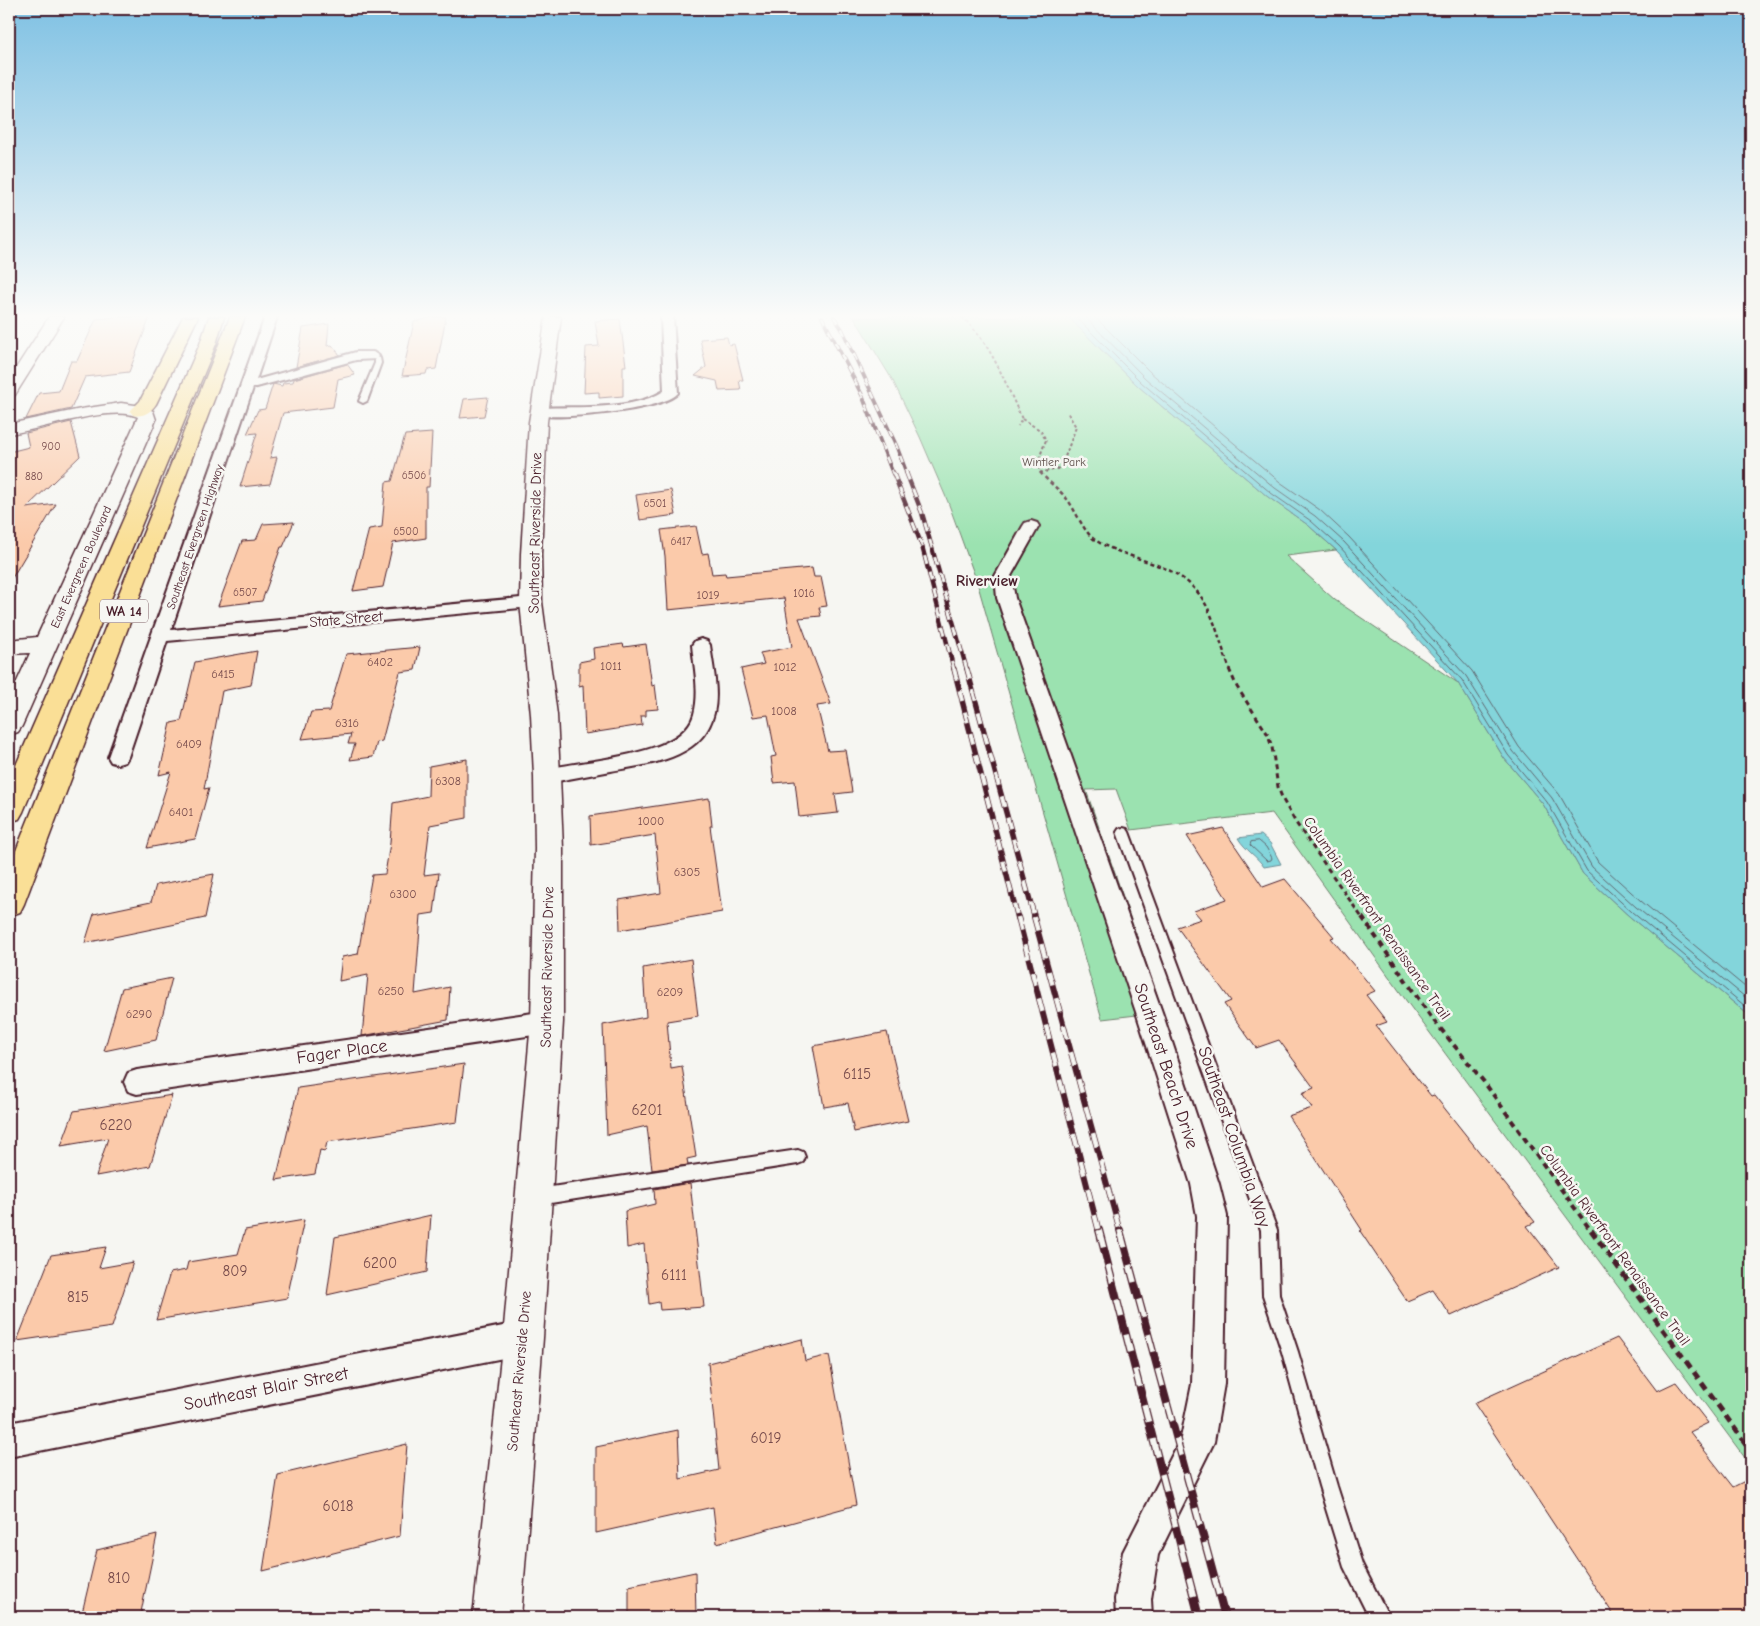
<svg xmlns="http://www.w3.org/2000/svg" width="1760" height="1626" font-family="'Comic Neue',sans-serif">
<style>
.green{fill:#9be2b0;stroke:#72806e}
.water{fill:#83d5db;stroke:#6c8c95}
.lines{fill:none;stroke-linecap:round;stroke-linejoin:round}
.shore{stroke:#616871;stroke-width:1}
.building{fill:#fbcaaa;stroke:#4a1f2b}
.lane-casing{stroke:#4a1f2b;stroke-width:4}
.street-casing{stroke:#4a1f2b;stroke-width:4}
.secondary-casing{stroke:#4a1f2b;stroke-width:3}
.highway-casing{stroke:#4a1f2b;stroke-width:3}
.path-far4{stroke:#4a1f2b;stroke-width:2;stroke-dasharray:3 2.5;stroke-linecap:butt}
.path-far3{stroke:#4a1f2b;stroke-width:2.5;stroke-dasharray:4 3;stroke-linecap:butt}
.path-far2{stroke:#4a1f2b;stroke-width:3;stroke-dasharray:5 4;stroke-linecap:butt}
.path-far1{stroke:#4a1f2b;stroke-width:4;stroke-dasharray:6 4.5;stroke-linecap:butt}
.path{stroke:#4a1f2b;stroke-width:5;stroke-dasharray:8 5.5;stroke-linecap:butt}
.lane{fill:#f6f6f2;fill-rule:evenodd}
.street{fill:#f6f6f2;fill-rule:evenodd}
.secondary{fill:#f6f6f2;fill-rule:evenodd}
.highway{fill:#fadf96;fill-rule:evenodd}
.rail-far4-casing{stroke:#4a1f2b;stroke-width:4}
.rail-far3-casing{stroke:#4a1f2b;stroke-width:4.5}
.rail-far2-casing{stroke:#4a1f2b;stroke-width:5.5}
.rail-far1-casing{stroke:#4a1f2b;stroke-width:6}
.rail-casing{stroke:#4a1f2b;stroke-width:8}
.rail-far4{stroke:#f6f6f2;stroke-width:2.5;stroke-dasharray:7;stroke-linecap:butt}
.rail-far3{stroke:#f6f6f2;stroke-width:3;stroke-dasharray:9;stroke-linecap:butt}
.rail-far2{stroke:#f6f6f2;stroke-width:4;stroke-dasharray:11;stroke-linecap:butt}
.rail-far1{stroke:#f6f6f2;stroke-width:4.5;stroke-dasharray:14;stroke-linecap:butt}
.rail{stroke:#f6f6f2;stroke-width:5.5;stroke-dasharray:18;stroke-linecap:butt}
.labels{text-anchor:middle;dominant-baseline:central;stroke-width:5;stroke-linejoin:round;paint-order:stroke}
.far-number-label{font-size:11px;fill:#764a4b}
.far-park-label{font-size:12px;fill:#5e504c;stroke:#f6f6f2}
.far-street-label{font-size:12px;fill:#4a1f2b;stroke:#f6f6f2}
.number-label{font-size:12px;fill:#764a4b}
.shield{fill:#f6f6f2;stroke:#7e6067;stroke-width:1}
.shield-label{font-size:14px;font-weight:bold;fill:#4a1f2b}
.street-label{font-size:15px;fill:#4a1f2b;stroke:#f6f6f2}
.near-number-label{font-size:15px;fill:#764a4b}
.far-district-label{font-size:16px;font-weight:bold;fill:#4a1f2b;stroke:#f6f6f2}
.near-street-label{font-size:18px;fill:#4a1f2b;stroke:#f6f6f2}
</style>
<rect width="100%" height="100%" fill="#f6f6f2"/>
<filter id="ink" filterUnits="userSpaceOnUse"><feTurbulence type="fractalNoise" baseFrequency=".02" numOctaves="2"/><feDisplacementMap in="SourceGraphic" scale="10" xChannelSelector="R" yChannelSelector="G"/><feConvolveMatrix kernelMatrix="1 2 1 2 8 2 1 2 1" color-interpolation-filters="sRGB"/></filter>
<g filter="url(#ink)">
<path class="green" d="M854 317H1068L1138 386 1268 497 1308 525 1336 550 1286 556 1335 600 1458 683 1504 758 1543 804 1583 874 1629 916 1751 1017V1466L1410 1006 1272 813 1131 830 1116 789 1086 790 1163 1012 1102 1019 977 582 948 502 920 437 893 381Z"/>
<path class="water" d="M1068 317H1751V1017L1629 916 1583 874 1543 804 1504 758 1458 683 1336 550 1308 525 1268 497 1138 386Z
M1261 835 1270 843 1281 864 1264 867C1257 856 1245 850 1238 838Z"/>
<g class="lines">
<path class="shore" d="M1076 317 1141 382 1271 493 1311 521 1339 546 1462 680 1508 755 1547 802 1587 871 1632 912 1751 1011
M1085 317 1145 378 1275 488 1315 516 1344 542 1466 676 1513 751 1552 798 1592 867 1636 907 1751 1002
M1095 317 1150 372 1280 482 1320 510 1349 537 1472 671 1519 747 1559 794 1598 862 1641 901 1751 992
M1259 841 1266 847 1272 858 1271 860 1267 861 1250 845 1251 842Z"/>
</g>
<path class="building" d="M116 317H150L129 372 85 377 71 409 26 419 39 393 59 391 71 361H77L96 319Z
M433 317H446L436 369 427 370 426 374 402 376 414 322Z
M620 319 626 366H623V396L599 398V392L584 393 586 347 599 346 595 321Z
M329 324 327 346 332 345 340 355 296 367 303 328Z
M727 337 729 345 734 344 743 380H739L741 390 719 391 717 381 695 376 706 367 700 339Z
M347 364 355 375 338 379 333 407 283 413 270 458 277 457 270 484 240 487 257 433 247 434 258 410 265 409 273 384 282 386 283 383 293 382 294 379Z
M488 397 484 416 460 418 464 399Z
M71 422 80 456 26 508 56 504 9 583V452L29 447 26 433Z
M432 433 429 487H426V538L393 543 383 587 353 591 369 529 382 527 386 482 392 481 405 435Z
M671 490 676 515 640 520 636 495Z
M294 522 283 547H281L262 601 218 606 242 541 256 540 263 524Z
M696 526 702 554 708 553 712 574 725 573 726 576 812 568 814 577H821L827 606 819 607 821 616 799 618 831 704 817 706 828 751 845 750 852 792 835 794 838 813 799 817 795 781 774 783 771 757 776 756 768 715 753 717 741 669 764 664 760 653 792 647 784 598 668 610 665 556 661 530Z
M623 644 624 647 646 644 652 686 655 685 658 709 646 710V716H641L642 725 585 734 583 685 579 686V662L594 659 593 648Z
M420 647 415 670 400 672 382 741 377 742 373 757 350 760 355 744H348L351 734 302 739 311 712 329 711 346 654Z
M257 651 251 685 222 691 204 789 209 788 195 839 147 848 171 772 159 775 171 723 181 721 195 662Z
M467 759V818L430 825 424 875 439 873 434 913 421 915 415 994 450 987 448 1020 362 1036 368 975 339 981 342 957 358 954 372 875 385 874 390 843 393 803 428 796 429 766Z
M709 798 712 826H710L722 912 620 930 619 900 661 893 655 835 591 845 590 816Z
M1223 828 1263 887 1285 879 1334 937 1331 938 1375 991 1366 995 1387 1022 1376 1026 1431 1096 1434 1095 1535 1222 1527 1226 1559 1267 1451 1316 1433 1290 1407 1301 1360 1231 1362 1230 1288 1116 1312 1108 1302 1093 1314 1088 1279 1040 1256 1048 1224 1004 1231 1001 1177 927 1201 919 1194 911 1227 899 1187 836Z
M214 874 205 918 85 943 94 914 151 902 156 885Z
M691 959 698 1016 667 1021 671 1068 682 1066 696 1157 687 1159 688 1165 652 1170 647 1126 607 1135 603 1025 646 1017 643 968Z
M172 978 156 1040 104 1051 122 988Z
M887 1032 908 1121 854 1132 848 1103 824 1107 813 1046Z
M464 1064 457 1122 327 1142 325 1151 320 1150 315 1174 276 1180 298 1088Z
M172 1095 150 1166 96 1176 108 1138 61 1146 74 1111Z
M690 1183 704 1307 660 1310 659 1302 649 1304 644 1244 627 1248 625 1211 655 1204 654 1189Z
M431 1215 427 1272 327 1295 335 1237Z
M304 1220 287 1298 156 1320 170 1273 186 1270 188 1262 238 1254 245 1230Z
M106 1247 99 1268 133 1262 112 1327 17 1341 51 1255Z
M1617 1338 1657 1391 1676 1382 1708 1423 1690 1432 1733 1487 1751 1478V1617H1615L1474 1403Z
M802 1339 805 1361 829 1355 856 1505 717 1543 713 1507 596 1533V1447L678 1430 680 1479 719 1470 708 1363Z
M407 1444 400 1536 263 1571 278 1475Z
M157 1535 140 1617H81L97 1550Z
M695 1572 696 1617H629V1586Z"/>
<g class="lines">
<g class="lane-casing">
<path id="lane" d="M371 355 380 358 381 363 367 401 363 403 359 401 375 363V360L370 356Z
M1123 828 1127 829 1129 832 1277 1230 1279 1295 1298 1352 1337 1486 1362 1564 1389 1617H1369L1344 1567 1319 1486 1282 1352 1263 1295 1261 1230 1117 832 1119 829Z
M798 1150 803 1152 805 1157 803 1162 798 1164 538 1205 533 1202 530 1197 533 1192 538 1189Z"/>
</g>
<g class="street-casing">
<path id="street" d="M265 317H277L256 380 356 352H373L379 356 377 359 356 360 253 388 171 630 531 597 537 598 540 602 537 606 531 607 167 641 128 757 125 762 118 764 111 762 108 757Z
M661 317H673L678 393C663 411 558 420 535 415L533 412 535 409 540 408C578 406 632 411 664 391Z
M1031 521 1037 523 1039 526 1011 576 1015 598 1163 1015 1219 1184 1227 1216 1224 1384 1214 1442 1158 1555 1151 1599 1152 1617H1116L1115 1599 1123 1552 1181 1438 1192 1384 1197 1216 1191 1184 1137 1015 997 598 995 576 1023 526 1025 523Z
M701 639 707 641 710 645C713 667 719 692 714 713 703 759 649 764 611 771 590 775 568 779 547 783L540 781 537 776 540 771C579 759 682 759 694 714 700 692 694 667 692 645L695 641Z
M547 1011 556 1014 560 1022 556 1030 547 1033 137 1094 128 1091 124 1082 128 1073 137 1070Z
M523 1322 534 1327 539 1338 534 1349 523 1354 9 1457V1423Z"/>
</g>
<g class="secondary-casing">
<path id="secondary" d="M49 317H64L15 395 9 396V379Z
M546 317H561L547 422 541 554 542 602 557 715 560 776 563 849V1022L543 1338 521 1617H473L503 1338 531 1022 535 849 534 776 531 715 520 602 521 554 529 422Z
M121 403 142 406 153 411 156 420 22 726 18 732 9 735V699L30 653 9 654V640L37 637 138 417C112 404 40 430 9 434V424L81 409Z"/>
</g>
<g class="highway-casing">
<path id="highway" d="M183 317H198L156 404C150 413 143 417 133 415L130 411 140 401Z
M209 317H224L216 344 23 812 19 819 9 822V781L200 344Z
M230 317H245L24 904 20 912 9 916V868Z"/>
</g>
<path class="path-far4" d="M962 317C992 344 1005 383 1022 419L1018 426
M1022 419 1040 430 1046 440C1042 451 1036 462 1041 474
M1040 473 1057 469 1062 465 1076 427 1067 412"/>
<path class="path-far3" d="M1040 472C1048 482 1059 489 1067 499 1077 512 1082 530 1095 540 1112 551 1133 556 1151 563 1211 583 1211 618 1230 670
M1040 473 1042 472"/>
<path class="path-far2" d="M1229 669 1237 687 1267 733 1272 747 1278 787 1283 800 1296 823 1363 919"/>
<path class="path-far1" d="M1362 917 1431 1017 1484 1082 1592 1232"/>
<path class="path" d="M1591 1230 1751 1451"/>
<use href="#lane" class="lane"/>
<use href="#street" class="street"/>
<use href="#secondary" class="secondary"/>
<use href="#highway" class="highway"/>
<g class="rail-far4-casing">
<path id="rail-far4" d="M822 317 862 395 893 474
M834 317 842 329 896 445 907 474"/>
</g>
<g class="rail-far3-casing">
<path id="rail-far3" d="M893 472 922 546 954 670
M906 472 922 513 967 670"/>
</g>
<g class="rail-far2-casing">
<path id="rail-far2" d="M954 669 1018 919
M967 669 1035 919"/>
</g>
<g class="rail-far1-casing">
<path id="rail-far1" d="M1018 917 1099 1232
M1034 917 1120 1232"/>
</g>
<g class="rail-casing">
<path id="rail" d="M1099 1230 1199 1617
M1120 1230 1225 1617"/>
</g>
<use href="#rail-far4" class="rail-far4"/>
<use href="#rail-far3" class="rail-far3"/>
<use href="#rail-far2" class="rail-far2"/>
<use href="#rail-far1" class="rail-far1"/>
<use href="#rail" class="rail"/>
</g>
</g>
<linearGradient id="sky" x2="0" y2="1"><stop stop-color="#7fc1e3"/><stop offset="0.58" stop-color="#fbfbf9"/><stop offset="1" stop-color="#fbfbf9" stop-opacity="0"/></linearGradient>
<rect width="1760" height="545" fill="url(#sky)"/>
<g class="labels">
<g class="far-number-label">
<text x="51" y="446">900</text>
<text x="414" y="475">6506</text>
<text x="34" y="476">880</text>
<text x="655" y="503">6501</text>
<text x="406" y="531">6500</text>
<text x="681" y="541">6417</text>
<text x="245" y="592">6507</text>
<text x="804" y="593">1016</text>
</g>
<g class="far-park-label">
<text x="1054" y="462">Wintler Park</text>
</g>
<g class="far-street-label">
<text transform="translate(195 537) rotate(-71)">Southeast Evergreen Highway</text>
<text transform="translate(81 567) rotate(-66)">East Evergreen Boulevard</text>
</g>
<g class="number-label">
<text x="708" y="595">1019</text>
<text x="380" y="662">6402</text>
<text x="611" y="666">1011</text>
<text x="785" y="667">1012</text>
<text x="223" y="674">6415</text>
<text x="784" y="711">1008</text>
<text x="347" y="723">6316</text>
<text x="189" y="744">6409</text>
<text x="448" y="781">6308</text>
<text x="181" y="812">6401</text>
<text x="651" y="821">1000</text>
<text x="687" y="872">6305</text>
<text x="403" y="894">6300</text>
<text x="391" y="991">6250</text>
<text x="670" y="992">6209</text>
<text x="139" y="1014">6290</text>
</g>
<rect class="shield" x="100" y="599.5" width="48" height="23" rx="4"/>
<g class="shield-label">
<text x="124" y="611">WA 14</text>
</g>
<g class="street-label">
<text transform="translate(535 533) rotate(-89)">Southeast Riverside Drive</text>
<text transform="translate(346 619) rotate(-5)">State Street</text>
<text transform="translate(1377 918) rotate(55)">Columbia Riverfront Renaissance Trail</text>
<text transform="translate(547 967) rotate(-89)">Southeast Riverside Drive</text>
<text transform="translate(1615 1245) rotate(54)">Columbia Riverfront Renaissance Trail</text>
<text transform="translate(519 1371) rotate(-85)">Southeast Riverside Drive</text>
</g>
<g class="near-number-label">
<text x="857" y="1074">6115</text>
<text x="647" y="1110">6201</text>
<text x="116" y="1125">6220</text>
<text x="380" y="1263">6200</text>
<text x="235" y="1271">809</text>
<text x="674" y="1275">6111</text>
<text x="78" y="1297">815</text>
<text x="766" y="1438">6019</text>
<text x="338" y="1506">6018</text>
<text x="119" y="1578">810</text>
</g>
<g class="far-district-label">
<text x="987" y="581">Riverview</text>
</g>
<g class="near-street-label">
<text transform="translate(342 1052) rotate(-8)">Fager Place</text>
<text transform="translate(1166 1066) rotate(72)">Southeast Beach Drive</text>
<text transform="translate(1234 1137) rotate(71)">Southeast Columbia Way</text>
<text transform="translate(266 1389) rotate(-11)">Southeast Blair Street</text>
</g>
</g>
<rect width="1760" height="1626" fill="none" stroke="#f6f6f2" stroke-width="30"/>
<rect x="15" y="15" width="1730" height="1596" fill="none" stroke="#4a1f2b" stroke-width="2" filter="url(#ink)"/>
</svg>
